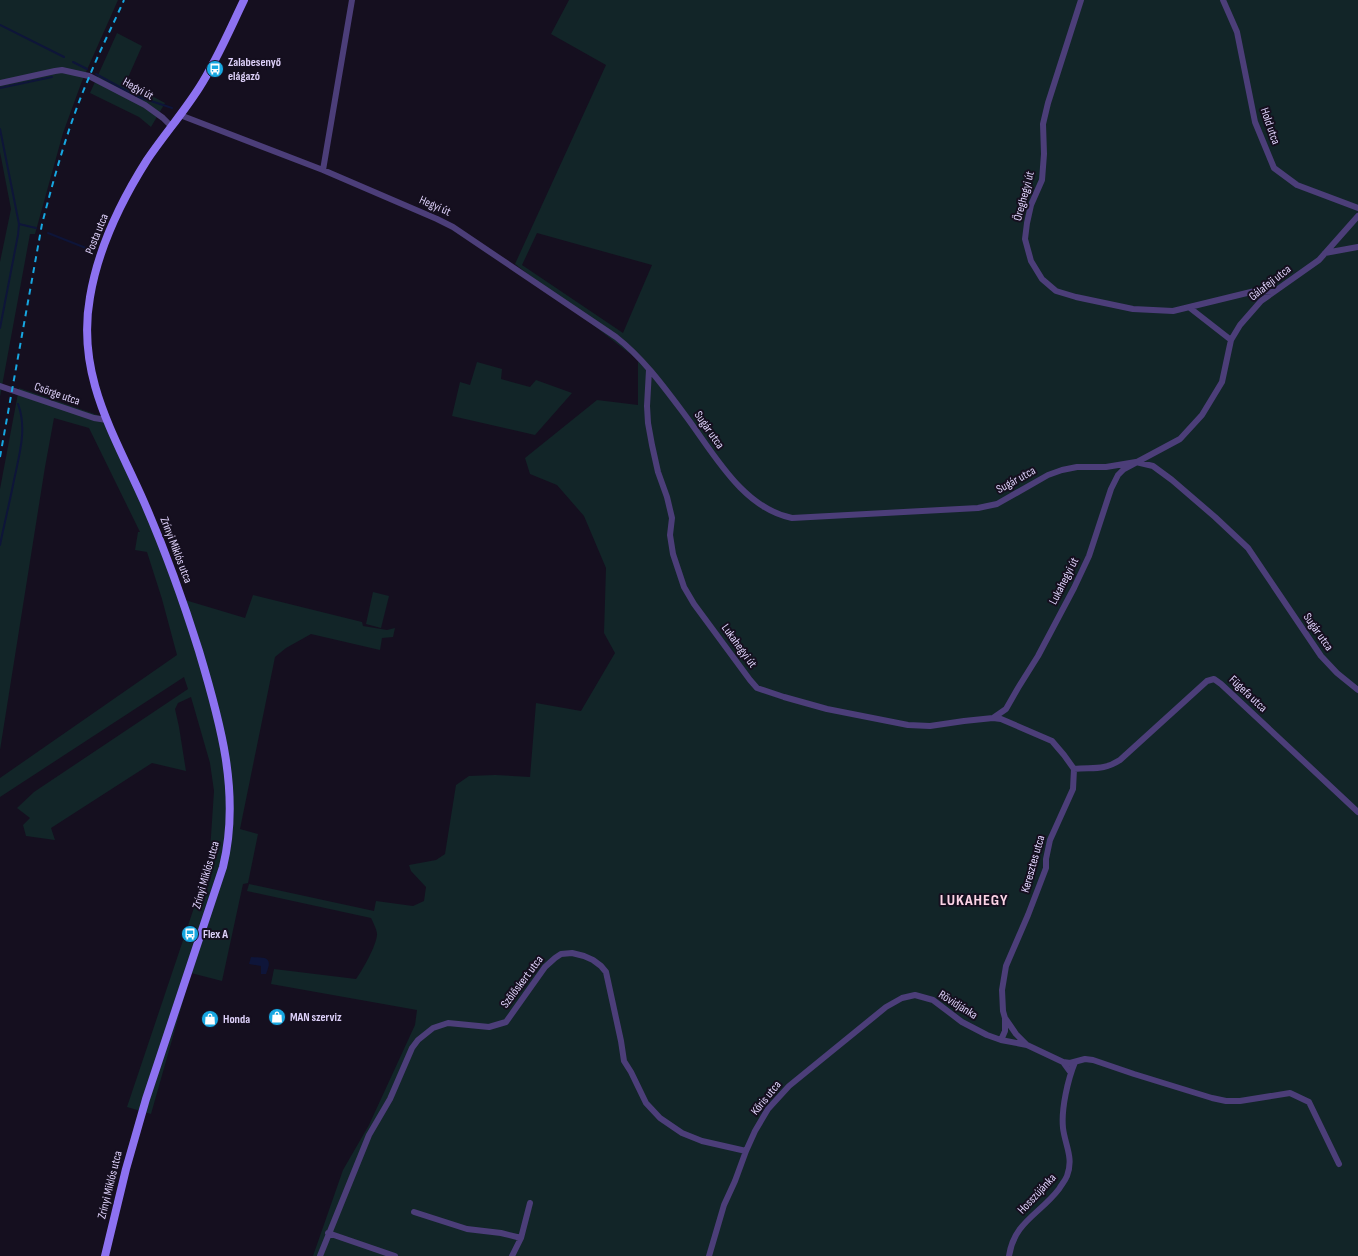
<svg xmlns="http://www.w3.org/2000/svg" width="1358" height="1256" font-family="'Sofia Sans Condensed',sans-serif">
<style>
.green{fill:#122528;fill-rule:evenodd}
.water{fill:#0e1539}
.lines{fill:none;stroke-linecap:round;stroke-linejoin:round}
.stream{stroke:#0e1539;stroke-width:2}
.street{stroke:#4c3e79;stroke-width:6}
.secondary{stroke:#8d72f1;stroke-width:8}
.rail{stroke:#17a7e1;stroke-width:2;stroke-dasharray:6 5;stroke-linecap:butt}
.labels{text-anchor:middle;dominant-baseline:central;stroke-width:4;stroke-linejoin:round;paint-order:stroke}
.poi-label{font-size:12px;font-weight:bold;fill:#ded1fa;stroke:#150f1f;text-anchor:start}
.street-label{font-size:12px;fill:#ded1fa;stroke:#150f1f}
.district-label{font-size:16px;font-weight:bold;letter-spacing:1px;fill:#fbd3e5;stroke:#150f1f}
</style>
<rect width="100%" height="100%" fill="#150f1f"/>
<path class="green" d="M0 0H118L82 81 63 133 35 234H30L0 397V262L11 209 0 152Z
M569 0H1358V1256H313L343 1170 369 1125 415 1025 417 1010 271 984 274 969 356 979C362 971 378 943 377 933 376 928 373 922 371 918L247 891 249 884 374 911 376 901 413 906 424 901 426 887 411 871 409 865 436 860 445 854 456 785 469 776 495 775 530 777 536 703 581 711 615 653 604 633 606 568 584 516 557 485 530 474 525 458 597 400 638 405V360L515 264 606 65 551 34ZM537 233 652 265 623 333 522 265Z
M117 33 142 46 126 82 165 103 151 127 139 117 90 93Z
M477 362 502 369 501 379 530 387 536 380 572 393 535 435 452 416 460 382 470 385Z
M19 388 106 418 185 600 245 618 253 595 362 622 363 626 387 630 395 628 393 637 382 638 380 650 311 634 286 648 275 657 240 829 258 834 248 883 243 884 222 981 191 973 151 1114 127 1107 208 866 210 851 214 791 210 763 191 697 178 703 175 709 179 727 186 771 152 763 51 828 55 840 26 836 23 825 30 818 17 808 34 792 188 689 184 677 0 797V778L177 655 162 599 147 552 135 550 138 532H140L89 428 54 418 45 467 0 750V489Z
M373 592 389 596 381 628 366 624Z"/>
<path class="water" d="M251 957C264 958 274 955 266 974H261V966L249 964Z"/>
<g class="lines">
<path class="stream" d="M0 25 64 57
M73 62 87 69
M96 74 136 96 172 108
M0 88 52 77
M0 129 19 224 18 235 0 328
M19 224 36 228
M48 233 91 250
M0 545C4 525 9 505 13 485 18 459 28 430 18 404"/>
<path class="street" d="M1081 0 1048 103 1043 124 1044 154 1042 180 1031 205 1027 223 1025 239 1031 261 1042 279 1056 291 1076 297 1133 309 1173 311 1255 291 1273 292
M1223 0 1237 32 1255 122 1274 168 1297 185 1358 208
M0 83 55 71 62 70 89 76 145 105 163 118 172 127
M180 115 323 170 437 219 453 227 616 337C643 358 664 387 685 415 713 452 742 508 792 518L978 508 997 504 1048 475 1062 470 1077 467H1106L1136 462 1153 466 1172 480 1215 517 1248 548 1321 656 1337 673 1358 690
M323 170 352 0
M1325 253 1358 247
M1190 308 1231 340
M649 370 647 406 648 423 652 445 658 472 667 497 672 518 670 535 673 554 684 587 694 604 750 680 757 688 784 697 827 709 908 725 930 726 964 721 993 718 1001 719 1052 741 1064 755 1074 769 1073 789 1050 840 1046 859V868L1028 915 1006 966 1002 990 1003 1011 1005 1018 1016 1034 1027 1045 1063 1062 1071 1073
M0 386 94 418 107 420
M993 718 1006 709 1018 688 1038 656 1074 588 1089 556 1111 489 1118 475 1124 469 1180 439 1202 415 1222 382 1231 340 1240 325 1261 301 1319 260 1358 216
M1074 769C1093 767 1103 771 1120 760L1207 681 1214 679 1221 684 1358 812
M1001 1040 1027 1045
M1063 1062 1070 1063 1085 1059 1093 1060 1134 1074 1212 1098 1226 1101H1240L1290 1093 1309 1102 1339 1164
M414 1212 467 1229 501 1233 521 1238
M328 1233 395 1256
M320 1256 369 1135 390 1099 412 1048 418 1040 433 1028 448 1023 489 1027 506 1022 545 967 555 958 561 954 572 953 584 956 593 960 601 966 606 972 621 1041 624 1061 631 1072 646 1103 660 1118 682 1133 702 1141 746 1151
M512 1256 521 1238 530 1203
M709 1256 724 1205 735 1181 746 1151 755 1131 768 1109 789 1086 886 1007 902 998 915 995 933 1000 962 1022 987 1035 1001 1040 1005 1031V1018
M1009 1256C1014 1222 1040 1214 1059 1189 1062 1184 1065 1181 1067 1176 1074 1158 1065 1145 1063 1128 1061 1109 1068 1079 1075 1062"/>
<path class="secondary" d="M105 1256 126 1169 146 1099 223 867C241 794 220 721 199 651 183 600 165 550 144 502 114 434 76 375 90 297 98 249 121 201 147 160 164 135 183 113 199 88 217 60 230 29 244 0"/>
<path class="rail" d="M0 457 42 224C55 174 69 123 90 75 100 50 113 25 124 0"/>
</g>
<defs>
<g id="bus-disc" transform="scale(0.9)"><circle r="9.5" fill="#17a7e1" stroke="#150f1f"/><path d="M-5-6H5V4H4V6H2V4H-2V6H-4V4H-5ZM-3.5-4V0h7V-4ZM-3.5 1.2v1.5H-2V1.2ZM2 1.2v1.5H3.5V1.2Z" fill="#fff"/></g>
<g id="shop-disc" transform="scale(0.9)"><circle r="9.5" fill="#17a7e1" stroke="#150f1f"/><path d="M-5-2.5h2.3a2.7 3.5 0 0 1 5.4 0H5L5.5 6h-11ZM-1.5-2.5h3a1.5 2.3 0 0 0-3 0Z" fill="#fff"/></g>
</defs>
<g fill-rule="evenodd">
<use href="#bus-disc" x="215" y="69"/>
<use href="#bus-disc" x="190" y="934"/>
<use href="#shop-disc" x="277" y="1017"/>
<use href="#shop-disc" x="210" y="1019"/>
</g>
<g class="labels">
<g class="poi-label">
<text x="228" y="62">Zalabesenyő<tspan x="228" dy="14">elágazó</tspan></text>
<text x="203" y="934">Flex A</text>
<text x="290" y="1017">MAN szerviz</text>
<text x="223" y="1019">Honda</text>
</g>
<g class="street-label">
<text transform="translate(138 89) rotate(29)">Hegyi út</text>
<text transform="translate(1270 126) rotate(71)">Hold utca</text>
<text transform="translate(1024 196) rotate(-75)">Öreghegyi út</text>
<text transform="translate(435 206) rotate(24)">Hegyi út</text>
<text transform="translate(97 234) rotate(-68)">Posta utca</text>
<text transform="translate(1270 283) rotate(-38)">Gálafeji utca</text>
<text transform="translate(57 394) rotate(19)">Csörge utca</text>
<text transform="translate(709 430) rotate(55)">Sugár utca</text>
<text transform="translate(1016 480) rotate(-29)">Sugár utca</text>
<text transform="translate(176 550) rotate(69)">Zrínyi Miklós utca</text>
<text transform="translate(1064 581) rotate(-63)">Lukahegyi út</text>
<text transform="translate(1318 632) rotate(55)">Sugár utca</text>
<text transform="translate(739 646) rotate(54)">Lukahegyi út</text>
<text transform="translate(1248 694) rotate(43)">Fügefa utca</text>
<text transform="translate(1033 864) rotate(-74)">Keresztes utca</text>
<text transform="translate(206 875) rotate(-74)">Zrínyi Miklós utca</text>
<text transform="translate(522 982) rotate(-53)">Szőlőskert utca</text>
<text transform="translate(958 1005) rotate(32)">Rövidjánka</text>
<text transform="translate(766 1098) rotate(-51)">Kőris utca</text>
<text transform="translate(110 1185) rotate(-76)">Zrínyi Miklós utca</text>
<text transform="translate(1037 1194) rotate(-47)">Hosszújánka</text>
</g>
<g class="district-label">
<text x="974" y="900">LUKAHEGY</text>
</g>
</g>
</svg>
